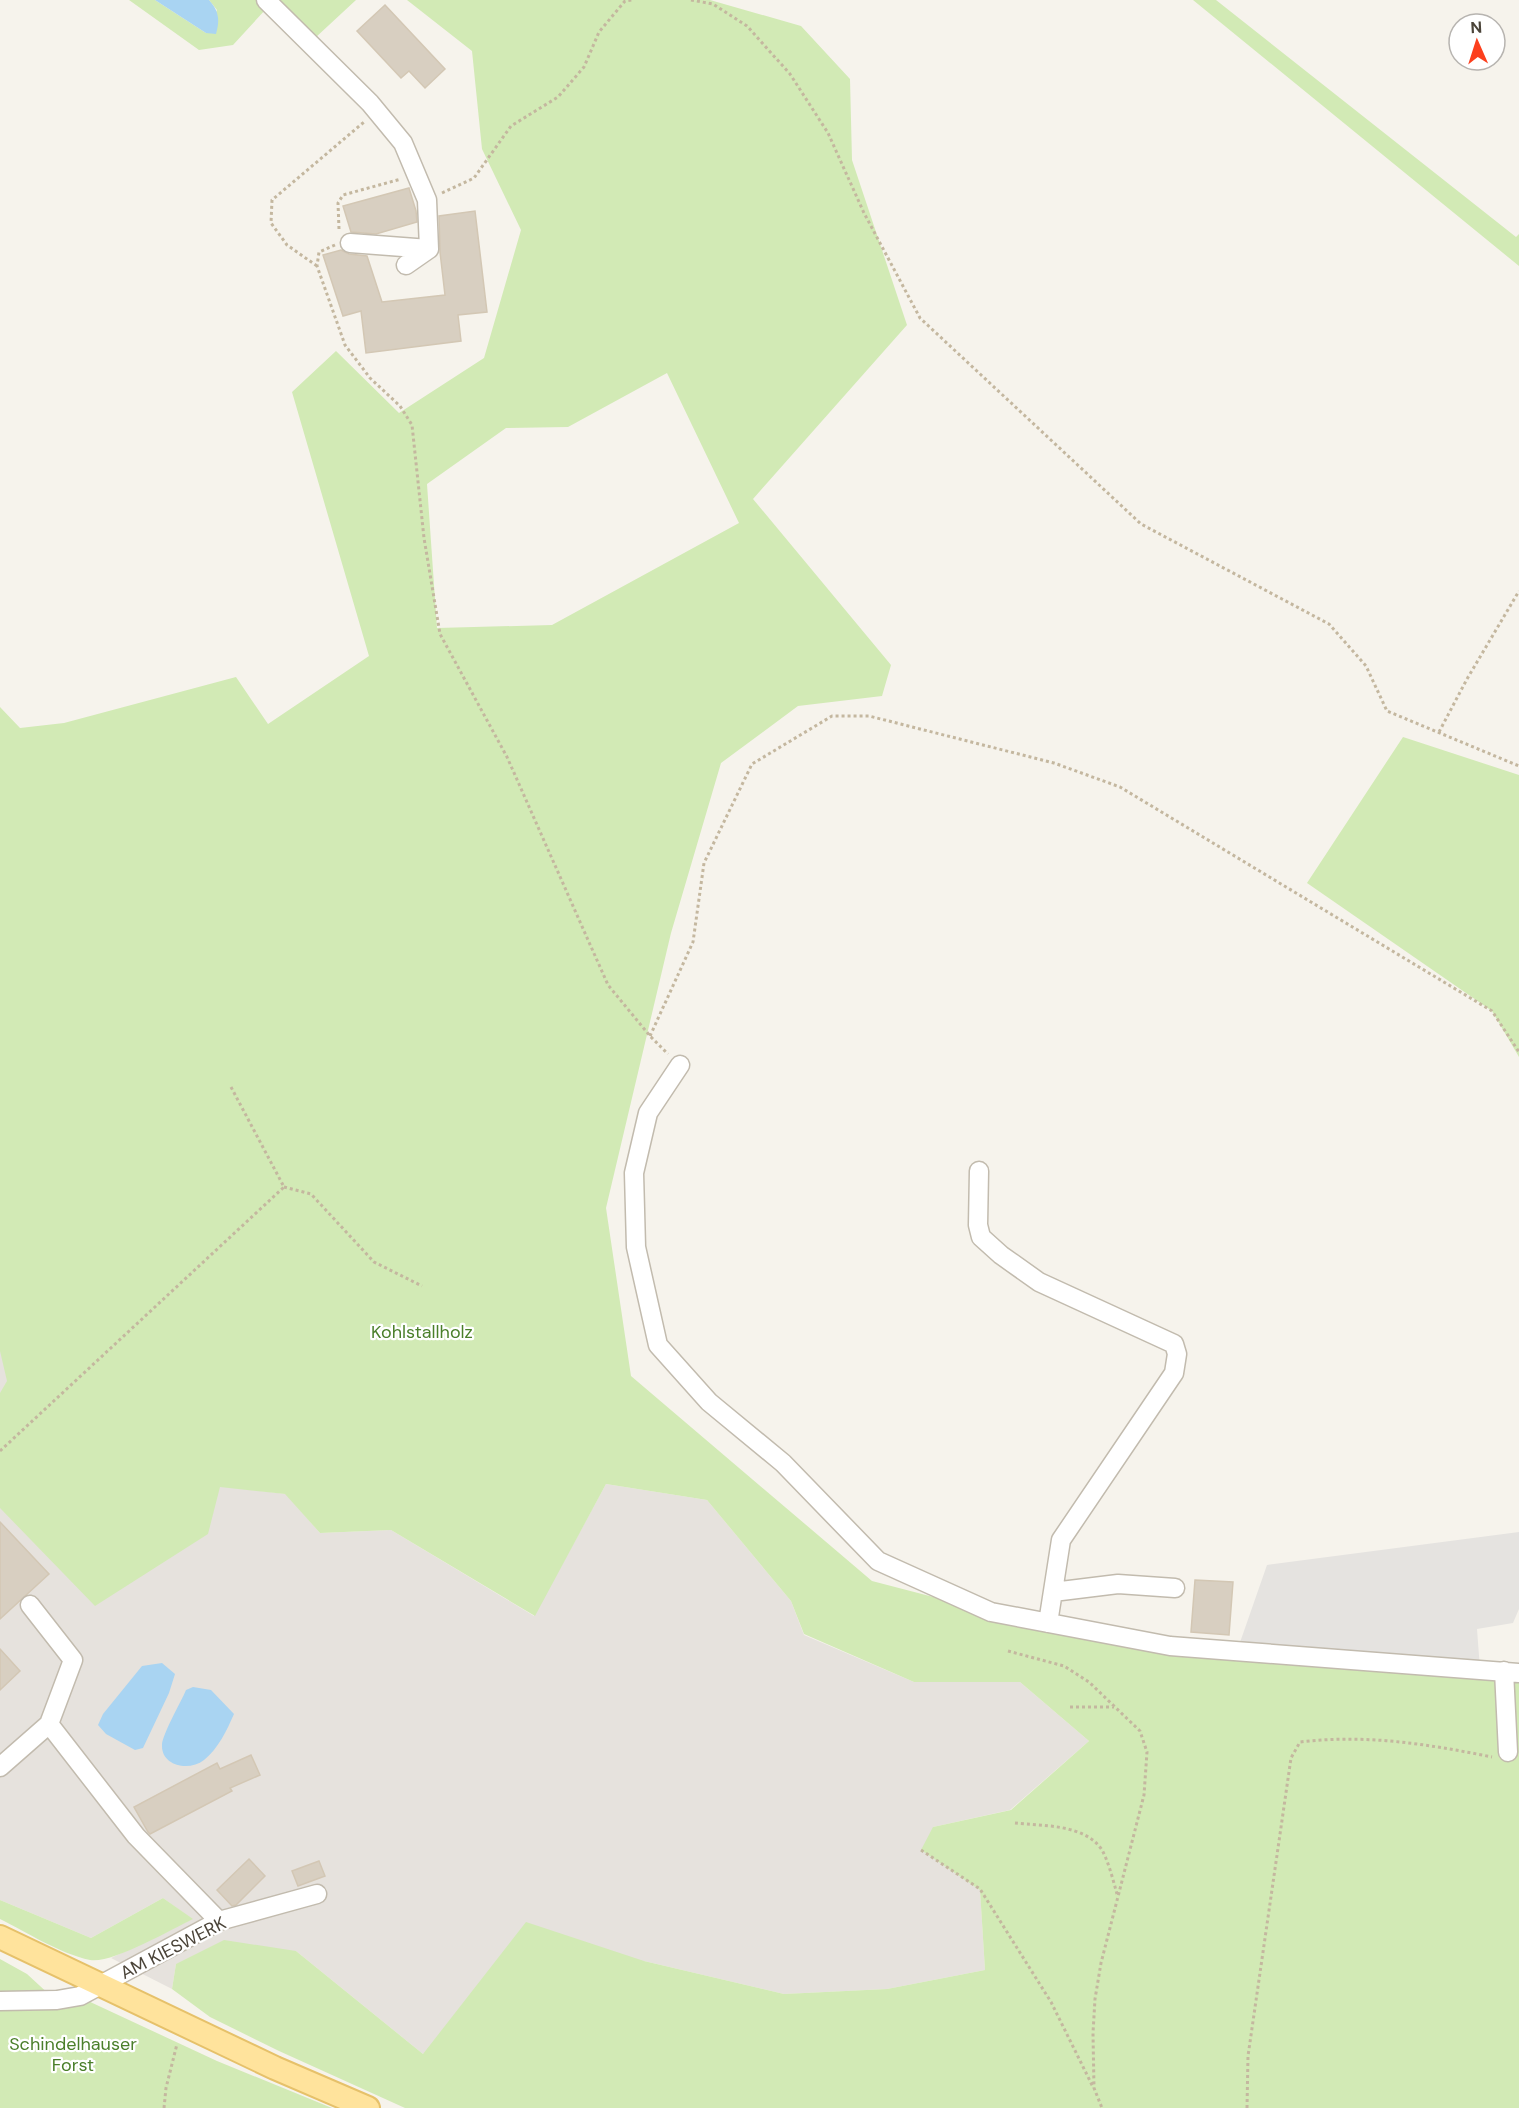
<svg xmlns="http://www.w3.org/2000/svg" width="1519" height="2108" font-family="'DM Sans',sans-serif">
<style>
.industrial{fill:#e6e2dd}
.green{fill:#d2eab5;fill-rule:evenodd}
.parking{fill:#e5e3e0}
.water{fill:#a9d4f2}
.building{fill:#d8cfc1;stroke:#d3c7b4;stroke-width:1.5}
.lines{fill:none;stroke-linecap:round;stroke-linejoin:round}
.minor-casing{stroke:#c2bbae;stroke-width:21}
.major-casing{stroke:#e6c16a;stroke-width:26}
.path{stroke:#c4b79f;stroke-width:3;stroke-dasharray:3 3;stroke-linecap:butt}
.minor{stroke:#fff;stroke-width:18}
.major{stroke:#ffe39c;stroke-width:22}
.labels{text-anchor:middle;dominant-baseline:central;stroke-width:4.5;stroke-linejoin:round;paint-order:stroke}
.park-label{font-size:18px;fill:#4a7f2a;stroke:#fff}
.street-label{font-size:18px;fill:#4b4439;stroke:#fff}
</style>
<rect width="100%" height="100%" fill="#f6f3ec"/>
<path class="industrial" d="M0 1246 219 1486 286 1494 320 1533 391 1530 534 1616 606 1484 707 1500 791 1601 804 1635 914 1682H1020L1089 1741 1010 1810 933 1827 980 1889 985 1970 887 1989 784 1994 644 1961 423 2054 296 1951 176 1964 172 1989 111 1958 192 1919 163 1898 91 1938 0 1900Z"/>
<path class="green" d="M129 0H155L206 33 217 10 209 0H256L266 9 233 45 199 50Z
M274 0H356L315 38Z
M407 0H710L801 26 850 79 852 160 907 325 753 499 891 665 882 696 798 706 721 763 671 933 606 1208 631 1376 872 1581 991 1612 1170 1646 1519 1673V2108H405L279 2051 210 2017 172 1989 176 1964 224 1940 296 1951 423 2054 526 1922 644 1961 784 1994 887 1989 985 1970 980 1890 921 1850 933 1827 1011 1810 1089 1741 1020 1682H914L804 1634 791 1601 707 1500 606 1484 535 1616 391 1530 320 1533 285 1494 220 1487 208 1534 95 1606 0 1508V1393L7 1381 0 1351V707L20 728 64 723 236 677 268 724 369 656 292 392 336 351 399 413 484 358 521 230 482 149 472 51ZM667 373 739 523 552 625 437 628 427 484 506 428 568 427Z
M1193 0H1216L1516 237 1519 234V266Z
M1403 737 1519 775V1057L1492 1011 1307 883Z
M163 1898 193 1919C170 1930 112 1964 90 1960 61 1954 26 1932 0 1919V1900L91 1938Z
M0 1959 27 1974 52 1997 0 1991Z
M86 2000 217 2061 332 2108H0V2006Z"/>
<path class="parking" d="M1519 1532V1609L1513 1623 1477 1629 1480 1669 1237 1651 1267 1565Z"/>
<path class="water" d="M155 0H209C219 11 220 20 216 34L206 33Z
M162 1663 175 1674 169 1693 143 1748 135 1750 106 1734 98 1725 103 1714 142 1666Z
M193 1687 211 1690 234 1714C227 1730 218 1749 204 1760 189 1772 161 1766 162 1745 162 1735 181 1702 186 1690Z"/>
<path class="building" d="M385 5 445 69 425 88 409 71 401 78 357 31Z
M409 188 416 211 417 222 376 234 351 232 343 206Z
M475 211 487 312 458 315 461 341 366 353 361 311 343 316 323 255 341 250 349 254 367 256 382 302 445 295 440 252 439 216Z
M0 1522 49 1574 0 1619Z
M1195 1580 1233 1582 1229 1635 1191 1632Z
M0 1649 20 1671 0 1690Z
M251 1755 260 1775 230 1788 232 1791 150 1834 148 1832 134 1807 217 1763 220 1769Z
M249 1859 265 1876 236 1905 232 1906 217 1890Z
M319 1861 325 1876 298 1886 292 1871Z"/>
<g class="lines">
<g class="minor-casing">
<path id="minor" d="M266 0 370 103 403 143 427 200 429 249 406 265
M350 243 429 249
M680 1065 648 1113 634 1173 636 1247 658 1345 709 1402 783 1463 878 1561 991 1612 1170 1646 1519 1673
M979 1171 978 1225 981 1237 1001 1255 1039 1282 1174 1344 1177 1354 1174 1373 1061 1540 1048 1623
M1053 1592 1118 1584 1175 1588
M1504 1671 1508 1752
M49 1724 136 1836 219 1921
M0 1767 49 1724 73 1660 30 1605
M0 2001 57 2000 80 1996 219 1921 317 1894"/>
</g>
<g class="major-casing">
<path id="major" d="M0 1937 275 2068 368 2108"/>
</g>
<path class="path" d="M691 0 713 4 747 26 790 74 828 133 864 213 920 318 1141 524 1329 624 1366 666 1387 711 1519 766
M442 193 474 178 511 126 558 97 584 67 599 32 625 1 632 0
M339 229 338 203 343 195 401 179
M335 245 319 252 317 266 345 345 370 378 400 406 412 425 424 538 440 634 507 757 608 985 650 1036 668 1054
M317 266 287 245 271 223 272 200 364 122
M1439 732 1467 679 1519 591
M650 1036 693 942 704 863 752 764 832 716H869L1054 763 1120 787 1492 1011 1519 1052
M231 1087 284 1187
M284 1187 311 1194 374 1262 422 1286
M0 1451 284 1187
M1008 1651 1064 1666 1089 1682 1140 1731 1147 1752 1144 1795 1101 1963 1095 1999 1093 2033 1094 2088 1102 2108
M1070 1707H1114
M1015 1823C1043 1826 1085 1824 1102 1850 1109 1863 1113 1880 1117 1894
M921 1850 980 1889 1051 2002 1093 2087
M164 2108 166 2088 177 2044
M1247 2108 1248 2056 1291 1758 1300 1742C1366 1734 1427 1744 1492 1757"/>
<use href="#minor" class="minor"/>
<use href="#major" class="major"/>
</g>
<g class="labels">
<g class="park-label">
<text x="422" y="1332">Kohlstallholz</text>
<text x="73" y="2044">Schindelhauser<tspan x="73" dy="21">Forst</tspan></text>
</g>
<g class="street-label">
<text transform="translate(173 1948) rotate(-27)">AM KIESWERK</text>
</g>
</g>
<g transform="translate(1477 42) rotate(357)"><circle r="28" fill="#ffffff" stroke="#b7b4b0" stroke-width="1.5"/>
<path d="M0-4.5L10 22L0 15L-10 22Z" fill="#fc3f1d"/>
<text y="-9" font-size="16" font-weight="bold" text-anchor="middle" fill="#4b4439">N</text>
</g>
</svg>
